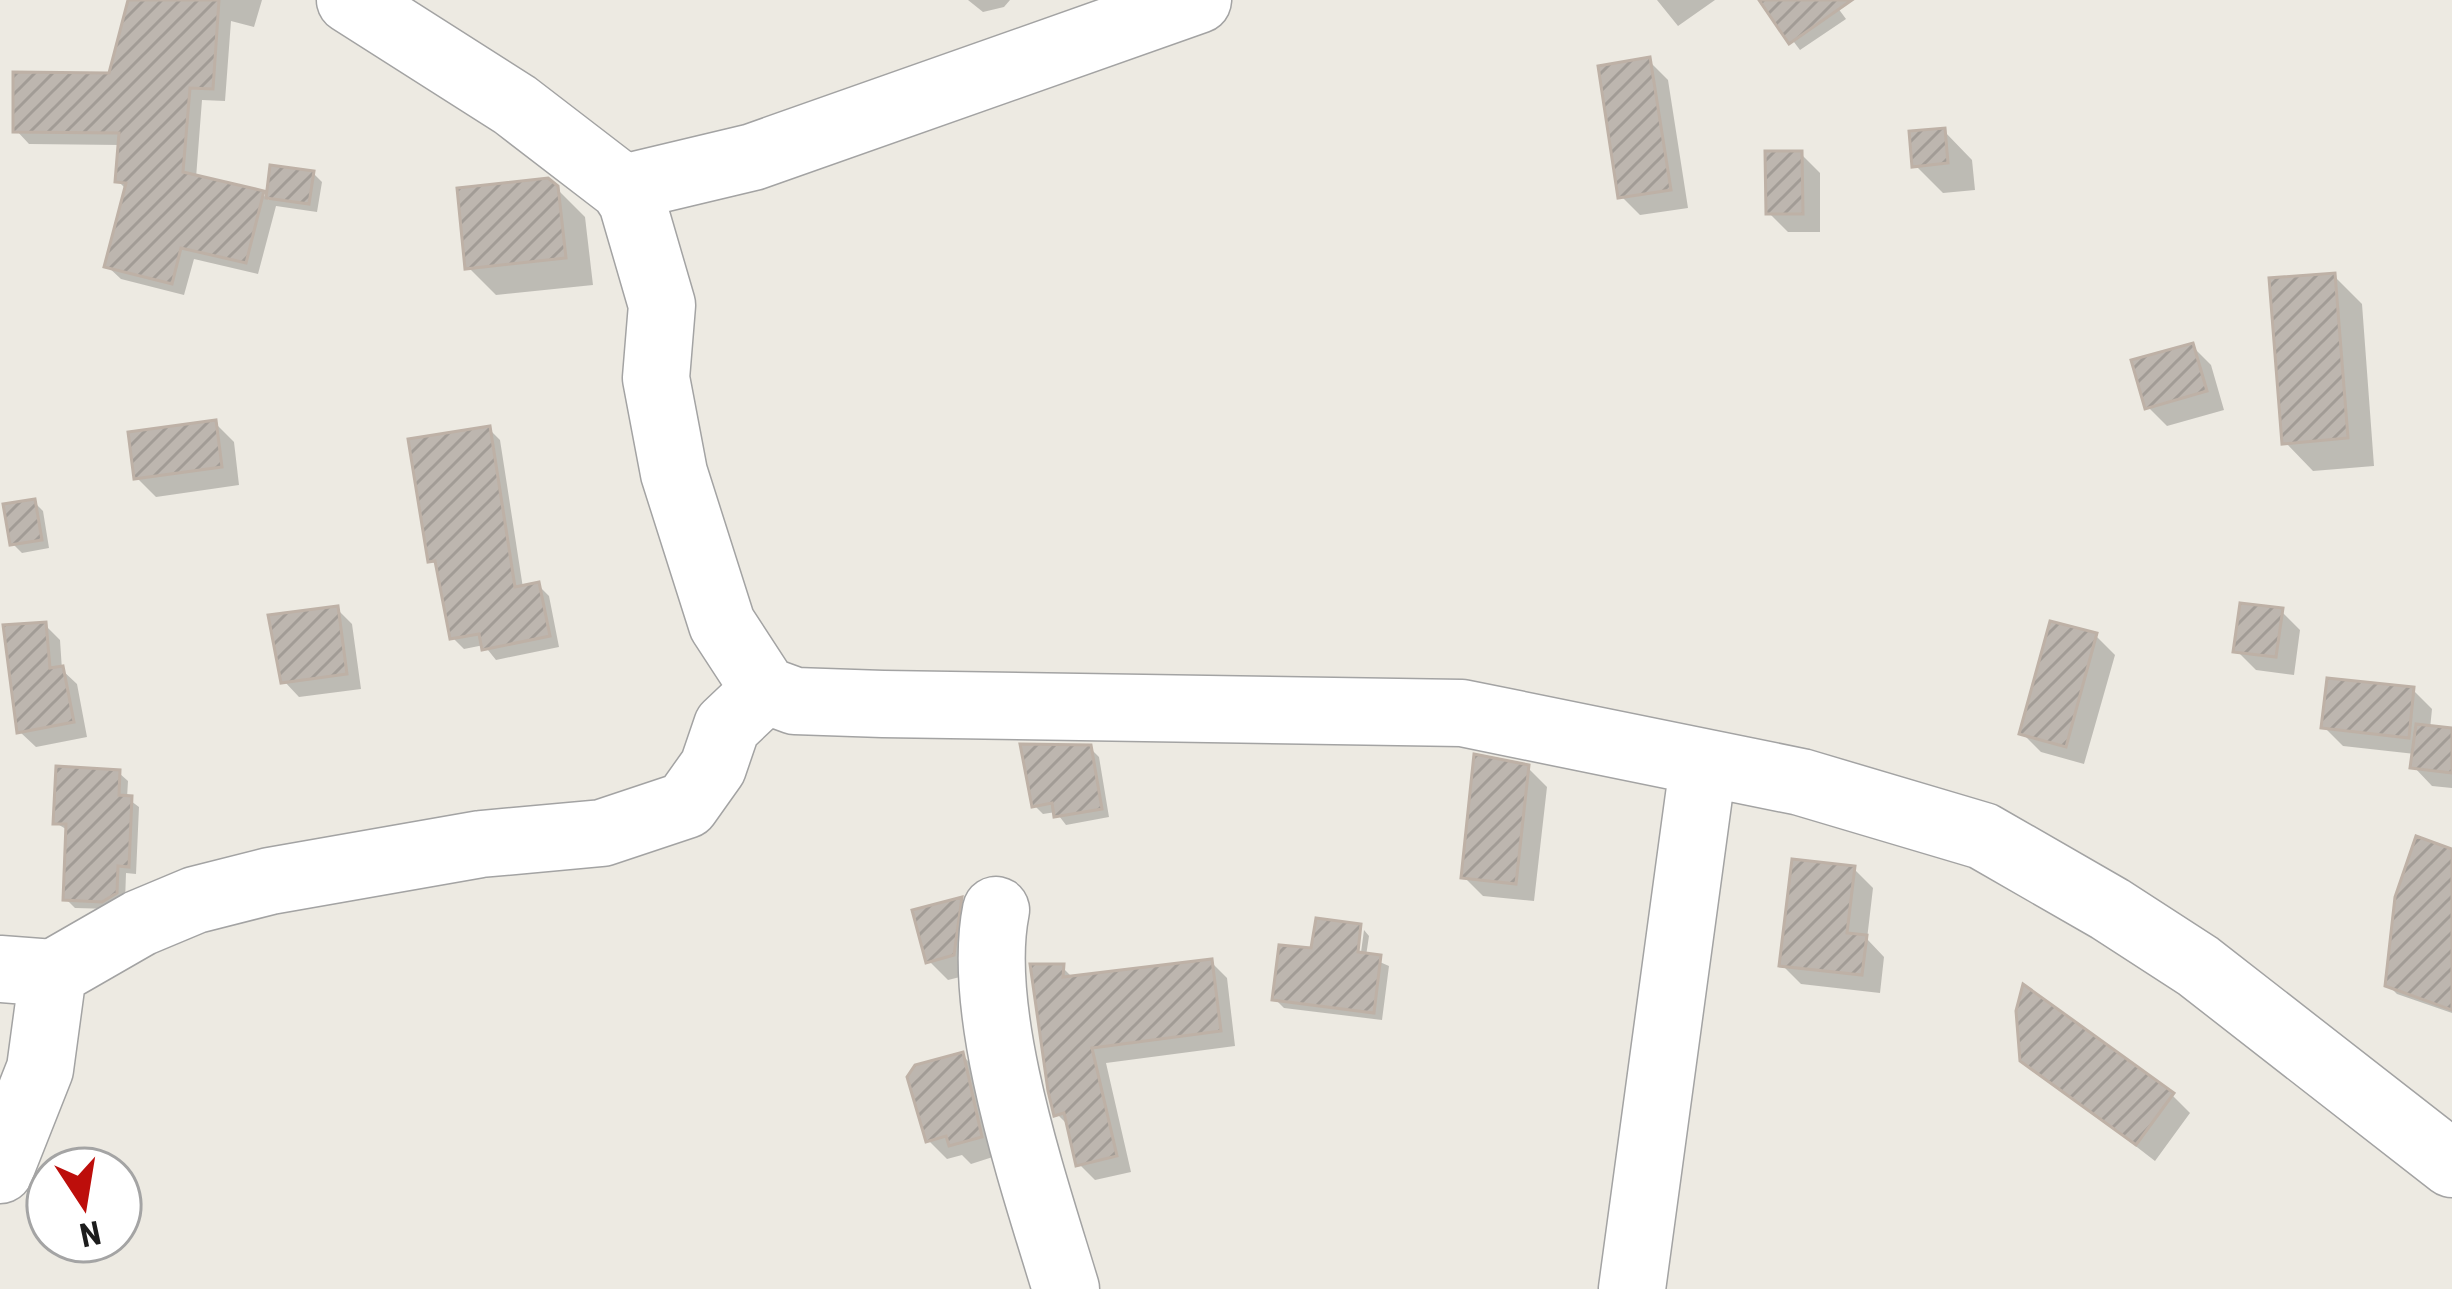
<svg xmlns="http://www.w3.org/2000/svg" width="2452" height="1289" font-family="'Roboto Condensed',sans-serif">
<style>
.shadow{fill:#0003}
.building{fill:url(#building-hatch);stroke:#beb1a6;stroke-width:3}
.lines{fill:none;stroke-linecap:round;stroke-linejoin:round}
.minor-casing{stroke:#a3a3a3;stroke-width:69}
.minor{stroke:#fff;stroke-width:66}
</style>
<defs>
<pattern id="building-hatch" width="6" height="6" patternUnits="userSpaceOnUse" patternTransform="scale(3)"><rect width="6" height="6" fill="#bdb6af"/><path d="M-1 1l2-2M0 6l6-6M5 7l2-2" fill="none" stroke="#a29c96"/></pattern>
</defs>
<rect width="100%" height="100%" fill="#edeae2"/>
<path class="shadow" d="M131 0H262L254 27 231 21 225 101 202 100 196 178 262 194 269 200 273 168 313 173 322 182 317 212 276 206 258 274 194 259 184 295 121 279 107 266 127 190 118 181 121 145 29 144 16 130 111 76Z
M968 0H1010L1004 7 983 12Z
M1657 0H1715L1678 26Z
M1762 0H1832L1846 19 1800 50Z
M1649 61 1668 80 1688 208 1640 215 1621 196Z
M1944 131 1972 160 1975 190 1943 193 1915 165Z
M1801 154 1820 173V232H1788L1769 213Z
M556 188 585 217 593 285 496 295 468 267Z
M2334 276 2362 304 2374 466 2313 471 2285 442Z
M2192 346 2211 365 2224 410 2167 426 2148 407Z
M215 423 234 442 239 485 156 497 137 478Z
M489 429 500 440 523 588 538 585 549 596 559 647 496 660 484 645 464 649 453 638 440 569 431 560Z
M34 502 43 511 49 548 22 553 13 544Z
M337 609 352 624 361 689 299 697 284 681Z
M2281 611 2300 630 2294 675 2256 670 2237 651Z
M45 625 60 640 62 670 77 684 87 737 36 747 20 732Z
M2096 636 2115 655 2084 764 2041 752 2022 733Z
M2413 690 2432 709 2430 729 2452 731V788L2432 786 2414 767 2415 754 2343 746 2324 727Z
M1090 748 1099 757 1109 817 1066 825 1056 812 1043 814 1034 805Z
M1528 768 1547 787 1534 901 1483 896 1464 877Z
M119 773 128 781 127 798 139 807 136 874 126 873 125 902 111 909 75 908 66 899 69 831 56 823Z
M2452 852V1013L2397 994 2388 985Z
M1854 869 1873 888 1867 939 1884 957 1880 993 1801 984 1782 965Z
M961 900 980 918 972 974 948 980 929 961Z
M1360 927 1353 966 1359 967 1364 930 1369 936 1366 956 1389 966 1382 1020 1284 1008 1275 999 1314 952Z
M1211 962 1227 978 1235 1046 1106 1063 1131 1172 1095 1180 1079 1164 1070 1127 1057 1114 1062 967 1074 979Z
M962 1055 981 1074 999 1155 971 1164 962 1155 947 1159 928 1140Z
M2023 1059 2172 1095 2190 1113 2155 1161Z"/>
<path class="building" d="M128 0H219L213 89 190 88 183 172 264 191 246 263 181 248 172 284 104 267 126 183 115 182 119 133 13 132V72L109 73Z
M1759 0H1852L1789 44Z
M1650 57 1671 190 1618 198 1598 66Z
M1945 128 1948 163 1912 167 1909 131Z
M1765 151H1802L1803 214H1766Z
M270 165 314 171 309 204 266 198Z
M548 178 558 186 566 258 465 269 457 188Z
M2335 273 2348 438 2282 444 2269 278Z
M2193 343 2207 391 2145 409 2131 360Z
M216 420 222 467 134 479 128 432Z
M490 426 515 587 539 582 550 636 482 650 479 634 450 639 435 561 428 562 408 439Z
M35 499 42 540 10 545 3 504Z
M2240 603 2283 608 2276 657 2233 652Z
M338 606 347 674 281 683 268 615Z
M2050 621 2097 633 2066 747 2019 734Z
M46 622 50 668 63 666 74 722 17 733 3 625Z
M2327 678 2414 687 2409 738 2321 728Z
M2416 724 2452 728V773L2410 768Z
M1020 744 1091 745 1102 809 1054 817 1052 803 1032 807Z
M1474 754 1529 765 1516 884 1461 878Z
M56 766 120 770 119 795 132 796 129 867 118 866 117 893 102 902 63 900 66 824H53Z
M2416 836 2452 849V1010L2385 986 2395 897Z
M1792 859 1855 866 1847 933 1867 935 1862 975 1779 966Z
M962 897 954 955 926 963 912 910Z
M1316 918 1361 924 1358 952 1381 955 1374 1013 1272 1000 1279 945 1311 948Z
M1212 959 1221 1031 1092 1048 1117 1156 1076 1166 1064 1113 1054 1116 1048 1091 1030 964H1064L1063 977Z
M2023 984 2174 1093 2136 1145 2020 1061 2016 1011Z
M963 1052 982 1137 949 1146 946 1136 926 1142 907 1077 915 1065Z"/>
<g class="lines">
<g class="minor-casing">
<path id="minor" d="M350 0 515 105 623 188 632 202 662 305 656 378 674 473 722 624 765 690 795 701 883 704 1462 713 1801 782 1983 836 2110 909 2198 966 2452 1164
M623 188 753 157 1198 0
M996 910C975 1014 1035 1186 1066 1289
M0 969 53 973 140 923 195 900 270 881 481 844 602 833 686 805 713 767 727 726 765 690
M0 1170 40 1069 53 973
M1632 1289 1703 766"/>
</g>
<use href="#minor" class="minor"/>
</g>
<g transform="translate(84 1205) rotate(168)"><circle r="57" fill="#ffffff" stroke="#a4a4a4" stroke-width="3"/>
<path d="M0-9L21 45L0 30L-21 45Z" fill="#bd0e0b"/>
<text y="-18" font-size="33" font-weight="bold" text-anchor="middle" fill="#1c1c1c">N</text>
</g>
</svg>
